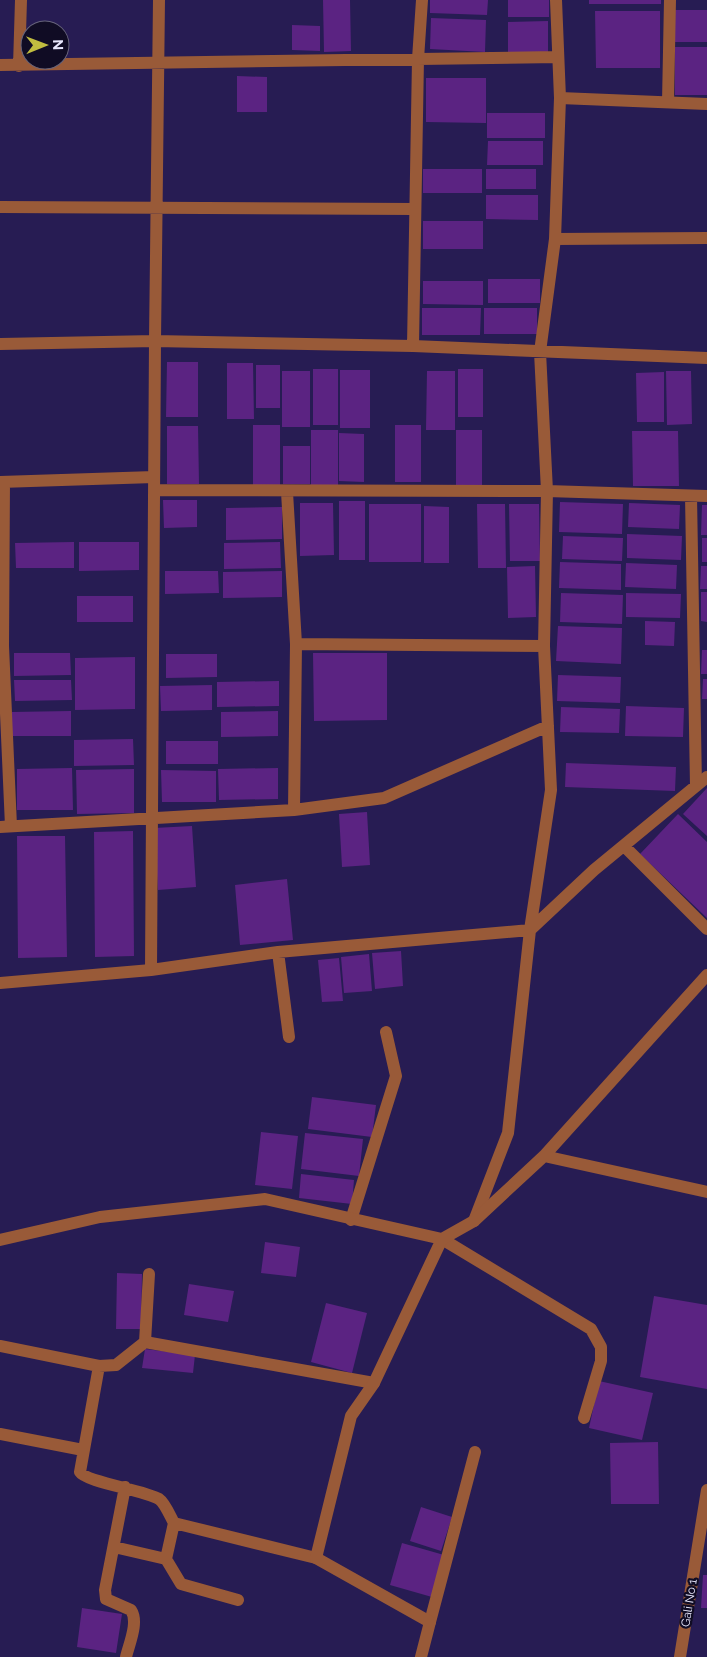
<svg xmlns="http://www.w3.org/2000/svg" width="707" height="1657" font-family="Raleway,sans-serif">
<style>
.building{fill:#5b2382}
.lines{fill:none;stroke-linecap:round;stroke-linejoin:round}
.minor{stroke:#995a38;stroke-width:12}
.tertiary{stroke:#995a38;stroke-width:12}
.labels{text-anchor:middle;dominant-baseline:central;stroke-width:4.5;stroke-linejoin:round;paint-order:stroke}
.street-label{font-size:12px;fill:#e9e8fd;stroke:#100c24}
</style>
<rect width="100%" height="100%" fill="#271c53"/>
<path class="building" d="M323 0H350L351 51 324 52Z
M430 0H488L487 15 430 13Z
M508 0H549V17H508Z
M589 0H661V4H589Z
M675 10H707V42H675Z
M595 11H660V68H596Z
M431 18 486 20 485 52 430 49Z
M548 21V52L508 53V22Z
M292 25 320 26V51L292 50Z
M675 47H707V95H675Z
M237 76 267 77V112H237Z
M426 78H486V123L426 122Z
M487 113H545V138H487Z
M488 141H543V165H487Z
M423 169H482V193H423Z
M486 169H536V189H486Z
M486 195H538V220L486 219Z
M423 221H483V249H423Z
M488 279H540V303H488Z
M423 281H483V305L423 304Z
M422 308H481L480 335H422Z
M484 308H537V334H484Z
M167 362H198V417H166Z
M227 363H253L254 419H227Z
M256 365H280V408H256Z
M313 369H338V425H313Z
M458 369H483V417H458Z
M340 370H370V428H340Z
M282 371H310V427H282Z
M427 371H455V430H426Z
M666 371H691L692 424 667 425Z
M664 372V422H637L636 373Z
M253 425H280V485H253Z
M395 425H421V482H395Z
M167 426H198L199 484H167Z
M311 430H338V486H311Z
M456 430H482V487H456Z
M632 431H678L679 486H633Z
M339 433 364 434V482L339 481Z
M283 446H310V484H283Z
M163 500H197V527L164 528Z
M339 501H365V560H339Z
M560 502 623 504 622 534 559 532Z
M300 503H333L334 555 300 556Z
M629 503 680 505 679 529 628 527Z
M369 504H421V562H369Z
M477 504H505L506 568H478Z
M509 504H539L540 561H510Z
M702 505H707V535H701Z
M424 506 449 507V563H424Z
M282 507V539L226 540V508Z
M627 534 682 536 681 560 627 558Z
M563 536 623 538 622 561 562 559Z
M702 538H707V562H702Z
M74 542V568H16L15 543Z
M79 542H139V570L79 571Z
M280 542 281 568 224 569V543Z
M560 562 621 564V590L559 588Z
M626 563 677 565 676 589 625 587Z
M535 566 536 617 508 618 507 567Z
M701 566H707V589H700Z
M165 571H218L219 593 165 594Z
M282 571V597L223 598V572Z
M701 592H707V622L701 621Z
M561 593 623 595 622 624 560 622Z
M626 593 681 594 680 618 626 617Z
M77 596H133V622H77Z
M645 621 675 622 674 646 645 645Z
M558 626 622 628 621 664 556 661Z
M702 650H707V674H701Z
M14 653H70L71 675 14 676Z
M313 653H387V720L314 721Z
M166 654H217V677L166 678Z
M135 657V709L75 710V658Z
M558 675 621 677 620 703 557 701Z
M703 679H707V699H702Z
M14 680H71L72 700 15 701Z
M279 681V706L217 707V682Z
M212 685V710L161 711 160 686Z
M626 706 684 708 683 737 625 736Z
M561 707 620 709 619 733 560 732Z
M71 711V736H12V712Z
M278 711V736L221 737V712Z
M133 739 134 765 74 766V740Z
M166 741H218V764H166Z
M566 763 676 767 675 791 565 787Z
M72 768 73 810H17V769Z
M278 768V799L219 800 218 769Z
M134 769V813L77 814 76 770Z
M161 770 216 771V802H162Z
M707 788V836L683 814Z
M367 812 370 865 342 867 339 814Z
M678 814 707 842V918L640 854Z
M192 826 196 887 158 890 154 828Z
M133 831 134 956 95 957 94 832Z
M17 836H65L67 957 18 958Z
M287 879 293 940 240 945 235 885Z
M401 951 403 986 375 989 372 953Z
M369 954 372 991 344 993 341 957Z
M339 958 343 1001 322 1002 318 960Z
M312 1097 376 1105 372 1137 308 1129Z
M261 1132 298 1136 292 1189 255 1185Z
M305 1133 363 1139 359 1176 301 1169Z
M301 1174 354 1180 352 1204 299 1198Z
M265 1242 300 1247 296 1277 261 1273Z
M117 1273 142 1274 141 1329H116Z
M189 1284 234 1291 228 1322 184 1315Z
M654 1296 707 1305V1389L640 1377Z
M326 1303 367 1313 352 1373 311 1362Z
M145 1349 195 1355 193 1373 142 1368Z
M599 1381 653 1393 642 1440 589 1428Z
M658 1442 659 1504H611L610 1443Z
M421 1507 452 1517 441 1551 410 1541Z
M402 1543 444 1555 432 1597 390 1585Z
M703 1575H707V1608H701Z
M82 1608 122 1614 116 1653 77 1647Z"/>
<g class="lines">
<path class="minor" d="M0 65 558 57
M19 66 21 0
M560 98 707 104
M668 102 670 0
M0 207 415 209
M555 239 707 238
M0 344 155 341 413 346 707 358
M413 346 418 59 422 0
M0 482 154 477
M4 482 3 646 11 826
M154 490 547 491 707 496
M287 492 296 644 294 810
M691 496 696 786
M296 644 544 646
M0 827 294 810 384 798 548 726
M624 846 707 929
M278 952 289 1037
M151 970 155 341 159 0
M0 983 151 970 278 952 530 930 594 870 707 777
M351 1220 396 1076 386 1032
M474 1221 508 1133 530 930 551 790 544 646 547 491 540 352 555 239 560 98 556 0
M442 1239 591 1329 601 1347V1361L584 1418
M145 1342 149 1274
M0 1346 99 1366 116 1365 145 1342 374 1383
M99 1366 80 1472C86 1482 144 1490 159 1499 165 1503 170 1516 174 1523L166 1559 181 1584 238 1600
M0 1434 83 1450
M125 1487 105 1590 106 1599 131 1610C139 1622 129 1644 126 1657
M174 1523 316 1558
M114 1547 166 1559
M430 1622 475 1452
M680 1657 707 1490"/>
<path class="tertiary" d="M544 1156 707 1192
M0 1240 100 1217 265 1199 442 1239 474 1221 544 1156 707 975
M421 1657 430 1622 316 1558 351 1416 374 1383 442 1239"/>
</g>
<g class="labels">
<g class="street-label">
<text transform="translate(689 1603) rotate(-81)">Gali No 1</text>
</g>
</g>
<g transform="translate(45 45) rotate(89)"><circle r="24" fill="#100c24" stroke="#67647b"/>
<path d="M0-4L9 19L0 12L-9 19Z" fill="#c1bd40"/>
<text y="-8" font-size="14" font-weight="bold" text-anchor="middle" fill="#e9e8fd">N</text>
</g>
</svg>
